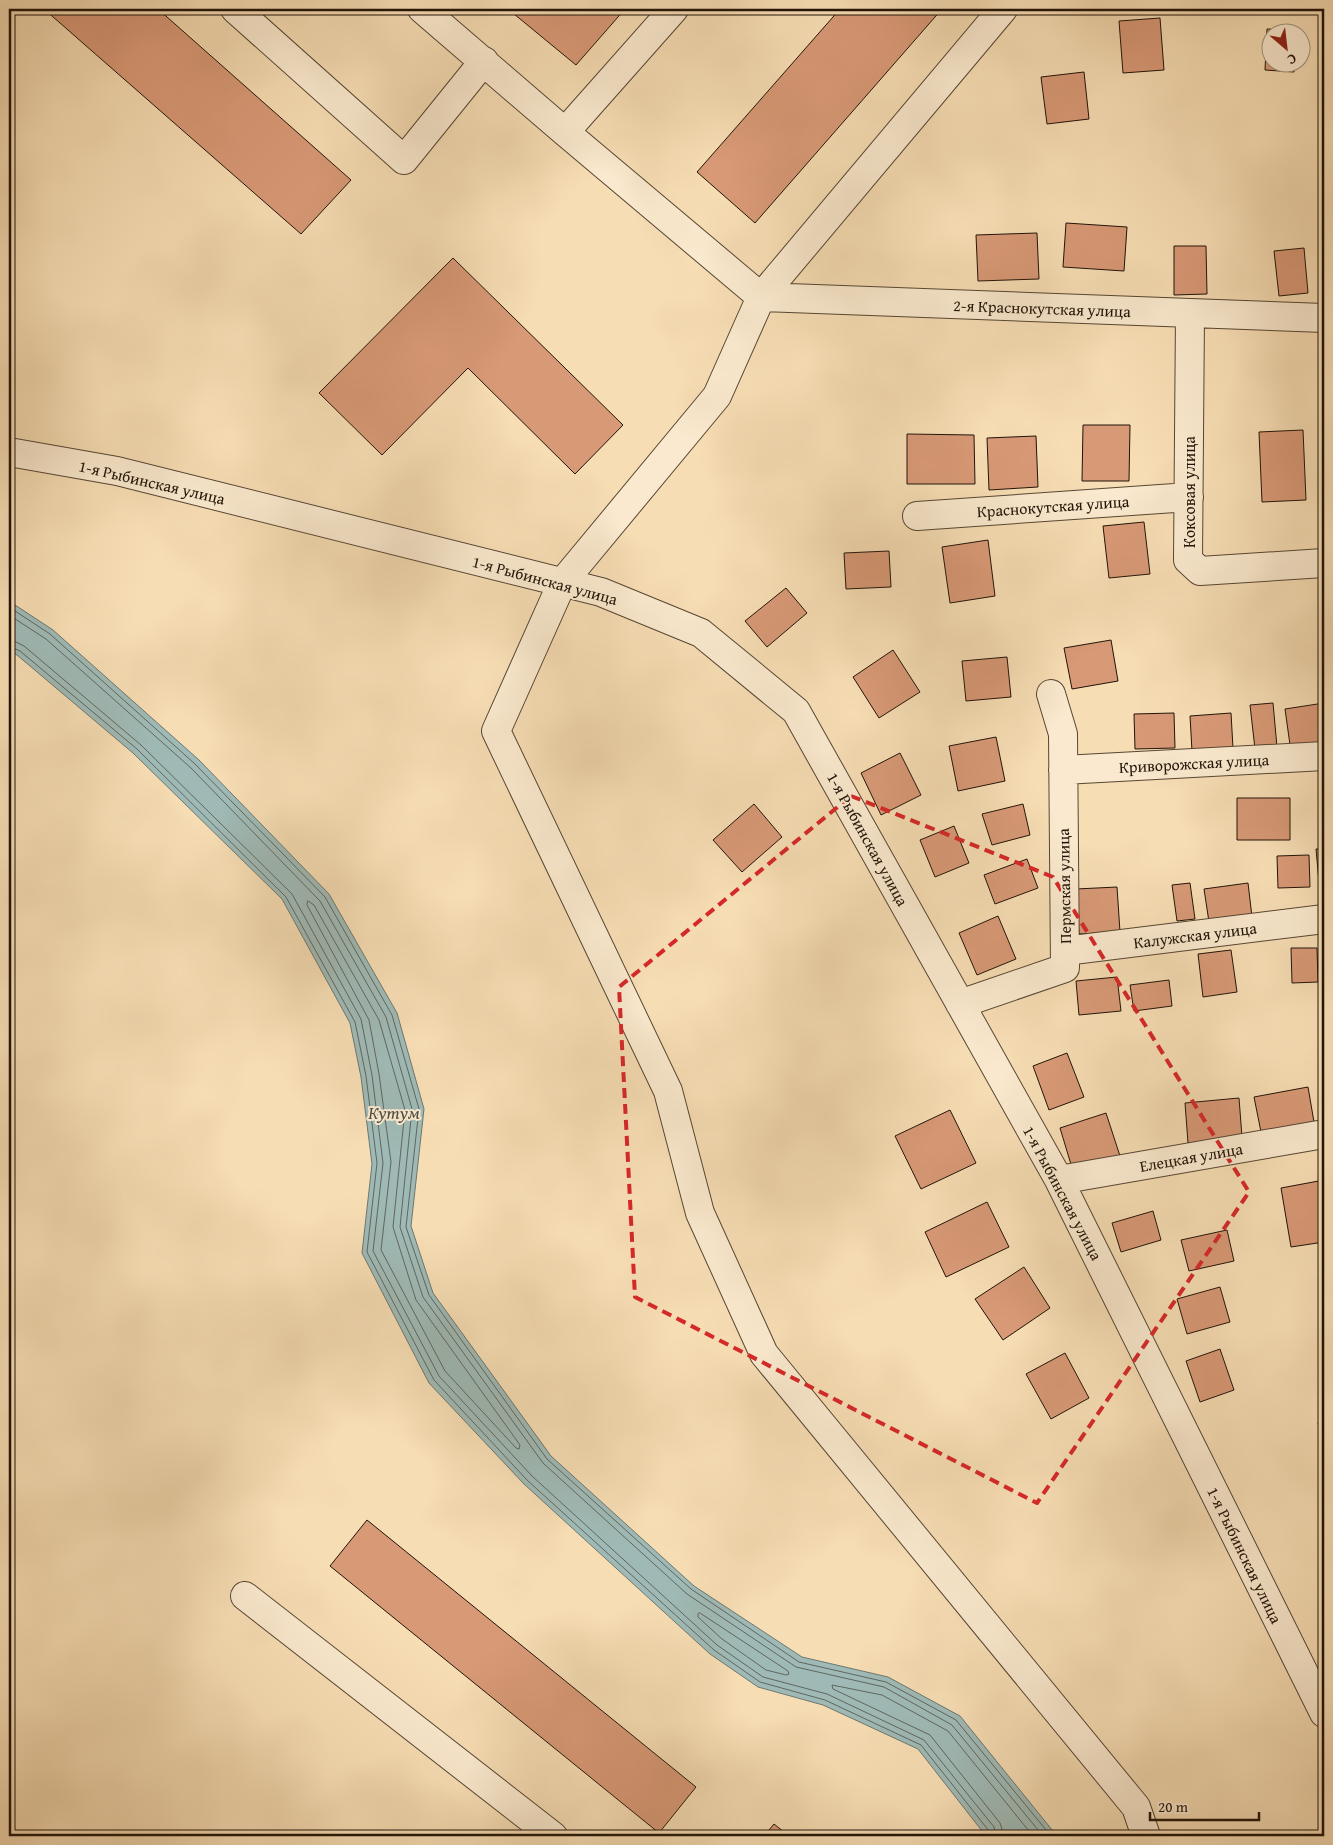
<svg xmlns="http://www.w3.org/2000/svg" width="1333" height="1845" font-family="'Gentium Book Plus',serif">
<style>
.water{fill:#9fbab6;stroke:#6c7770}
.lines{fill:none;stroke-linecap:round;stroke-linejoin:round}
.shore{stroke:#60665f;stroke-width:1}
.building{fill:#d89976;stroke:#201308}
.minor-casing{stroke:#564633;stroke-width:30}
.minor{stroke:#fae9ce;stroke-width:28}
.marked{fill:none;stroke:#d62828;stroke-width:4;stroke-dasharray:10 6;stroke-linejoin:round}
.labels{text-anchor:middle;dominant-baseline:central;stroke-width:4;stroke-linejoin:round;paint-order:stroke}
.street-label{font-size:16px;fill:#201308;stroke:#fae9ce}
.water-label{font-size:18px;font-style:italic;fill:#4c4d45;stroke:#fae9ce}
</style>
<rect width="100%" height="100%" fill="#f7ddb4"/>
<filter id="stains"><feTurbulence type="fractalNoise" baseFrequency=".004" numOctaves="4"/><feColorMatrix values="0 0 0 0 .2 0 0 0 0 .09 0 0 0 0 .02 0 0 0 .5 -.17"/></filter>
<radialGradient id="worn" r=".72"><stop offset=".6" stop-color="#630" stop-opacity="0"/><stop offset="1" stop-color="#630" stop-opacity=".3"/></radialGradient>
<path class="water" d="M9 601 53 630 199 760 329 894 397 1013 424 1109 411 1226 433 1293 551 1456 694 1586 802 1657 888 1677 960 1716 1057 1836H986L918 1749 823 1705 758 1687 710 1654 524 1484 429 1383 362 1253 372 1164 361 1077 350 1023 282 899 133 753 17 655 9 650Z"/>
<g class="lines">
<path class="shore" d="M9 607 50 634 195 764 325 897 392 1015 419 1109 406 1227 429 1295 547 1459 691 1589 799 1662 886 1682 956 1720 1051 1836
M9 615 46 639 191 768 320 901 386 1017 412 1109 400 1227 423 1297 543 1463 687 1594 796 1667 884 1687 952 1725 1043 1836
M9 640 14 641 24 646 141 745 292 894 361 1019 372 1075 383 1163 373 1251 439 1376 532 1476 717 1645 763 1677 827 1694 924 1740 994 1827 996 1836
M9 646 20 651 137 749 286 897 355 1022 366 1076 377 1163 367 1252 434 1380 527 1480 714 1650 760 1682 825 1700 921 1745 989 1831 990 1836
M308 901 314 905 379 1020 405 1110 393 1227 416 1300 520 1445 519 1449 516 1448 445 1371 381 1250 391 1162 379 1074 369 1020 307 905Z
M700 1613 788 1671 789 1674 786 1675 766 1670 722 1639 698 1617V1614Z
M1004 1836 1000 1823 930 1735 833 1689 832 1685 882 1695 948 1731 1033 1836"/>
</g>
<path class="building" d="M44 9H158L351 180 301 234Z
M508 9H625L576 65Z
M840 9H942L755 223 697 172Z
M1160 18 1164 70 1123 73 1119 21Z
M1267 29 1296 30V32H1270V62H1294V72L1265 70Z
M1084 72 1089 119 1047 124 1041 77Z
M1066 223 1127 227 1124 271 1063 267Z
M1037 233 1039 279 978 281 976 235Z
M1174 246H1206L1207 294 1174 295Z
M1304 248 1308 293 1279 296 1274 251Z
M453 258 623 425 575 474 468 368 382 455 319 393Z
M1083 425H1130L1129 481H1082Z
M1303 430 1306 500 1262 502 1259 432Z
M907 434 974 435 975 484H907Z
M1036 436 1038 487 989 490 987 438Z
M1144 522 1150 574 1109 578 1103 526Z
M988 540 995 596 950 603 942 547Z
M889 551 891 587 846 589 844 553Z
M786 588 807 613 767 647 745 621Z
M1111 640 1118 681 1072 689 1064 648Z
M893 650 920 692 879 718 853 677Z
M1007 657 1011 697 966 701 962 661Z
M1273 703 1277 747 1255 749 1250 705Z
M1324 703V746L1291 752 1285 709Z
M1174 713 1175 748 1135 749 1134 714Z
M1231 713 1233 748 1192 751 1190 716Z
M996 737 1005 781 958 791 949 746Z
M900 753 921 795 881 815 861 773Z
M1237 798H1290V840H1237Z
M754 804 782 837 742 872 713 840Z
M1023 804 1030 835 992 845 982 814Z
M954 826 969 863 935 877 920 840Z
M1316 849H1324V892L1320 893Z
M1309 855 1310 887 1278 888 1277 856Z
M1027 859 1038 888 995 904 984 875Z
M1190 883 1195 919 1177 921 1172 885Z
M1248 883 1252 917 1209 922 1204 889Z
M1117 887 1120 932 1079 934 1076 889Z
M998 916 1016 959 977 975 959 933Z
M1291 948H1317L1318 982 1292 983Z
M1231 950 1237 992 1203 997 1198 954Z
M1117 977 1121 1011 1079 1015 1076 981Z
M1169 980 1172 1006 1134 1011 1130 985Z
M1067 1053 1084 1097 1049 1110 1033 1066Z
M1308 1087 1314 1122 1261 1132 1254 1097Z
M1239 1098 1242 1137 1188 1143 1185 1103Z
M950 1110 976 1163 921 1189 895 1136Z
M1106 1113 1120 1156 1073 1171 1060 1128Z
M1324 1180V1242L1291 1247 1281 1188Z
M987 1202 1009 1247 946 1277 925 1232Z
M1153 1211 1161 1240 1121 1252 1112 1223Z
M1227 1230 1234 1261 1189 1271 1181 1240Z
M1024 1267 1050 1308 1003 1340 975 1299Z
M1220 1287 1230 1322 1187 1334 1177 1299Z
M1220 1349 1234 1390 1200 1402 1186 1361Z
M1065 1353 1089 1398 1051 1419 1026 1374Z
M1324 1421V1449L1318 1423Z
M367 1520 696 1787 659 1833 330 1566Z
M774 1824 789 1836H764Z"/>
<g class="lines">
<g class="minor-casing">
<path id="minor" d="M235 9 404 160 484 61
M422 9 565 132 761 297
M1003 9 761 297 717 396 562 583 496 731 668 1091 700 1213 764 1354 1136 1807 1146 1836
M565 132 674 9
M761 297 1324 318
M1190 313 1188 560 1200 571 1324 563
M9 452 117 471 601 592 701 633 796 711 1059 1180 1324 1713
M917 516 1189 497
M1063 770 1324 756
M1065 951 1324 919
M960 1004 1065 968 1063 734 1051 694
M1059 1180 1324 1134
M245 1596 553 1836"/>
</g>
<use href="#minor" class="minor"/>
</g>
<path class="marked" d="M851 796 1053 877 1249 1192 1037 1503 635 1297 619 987Z"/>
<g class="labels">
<g class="street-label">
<text transform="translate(1042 308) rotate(2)">2-я Краснокутская улица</text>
<text transform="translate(152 482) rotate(13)">1-я Рыбинская улица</text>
<text transform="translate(1189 492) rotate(-90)">Коксовая улица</text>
<text transform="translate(1053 506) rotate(-4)">Краснокутская улица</text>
<text transform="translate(545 580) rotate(15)">1-я Рыбинская улица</text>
<text transform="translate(1194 763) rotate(-3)">Криворожская улица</text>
<text transform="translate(868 839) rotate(61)">1-я Рыбинская улица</text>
<text transform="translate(1064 886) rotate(-91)">Пермская улица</text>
<text transform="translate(1195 935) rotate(-7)">Калужская улица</text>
<text transform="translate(1191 1157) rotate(-10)">Елецкая улица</text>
<text transform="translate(1063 1193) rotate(62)">1-я Рыбинская улица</text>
<text transform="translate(1245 1555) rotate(64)">1-я Рыбинская улица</text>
</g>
<g class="water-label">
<text x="394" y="1112">Кутум</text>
</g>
</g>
<rect width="1333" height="1845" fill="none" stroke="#f7ddb4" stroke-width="30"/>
<rect x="10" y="10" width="1313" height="1825" fill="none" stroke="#201308" stroke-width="2.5"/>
<rect x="15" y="15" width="1303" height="1815" fill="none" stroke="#201308"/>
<g transform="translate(1286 48) rotate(152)"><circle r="24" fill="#fae9ce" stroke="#a3937f"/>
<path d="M0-4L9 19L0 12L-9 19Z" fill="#8f2418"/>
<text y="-8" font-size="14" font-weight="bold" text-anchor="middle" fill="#201308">С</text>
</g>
<path d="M1150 1812v8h109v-8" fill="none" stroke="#201308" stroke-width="2.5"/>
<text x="1158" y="1812" font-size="15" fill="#201308" stroke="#fae9ce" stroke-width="4" paint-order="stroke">20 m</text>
<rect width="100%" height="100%" filter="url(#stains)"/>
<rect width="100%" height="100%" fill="url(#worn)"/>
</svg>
